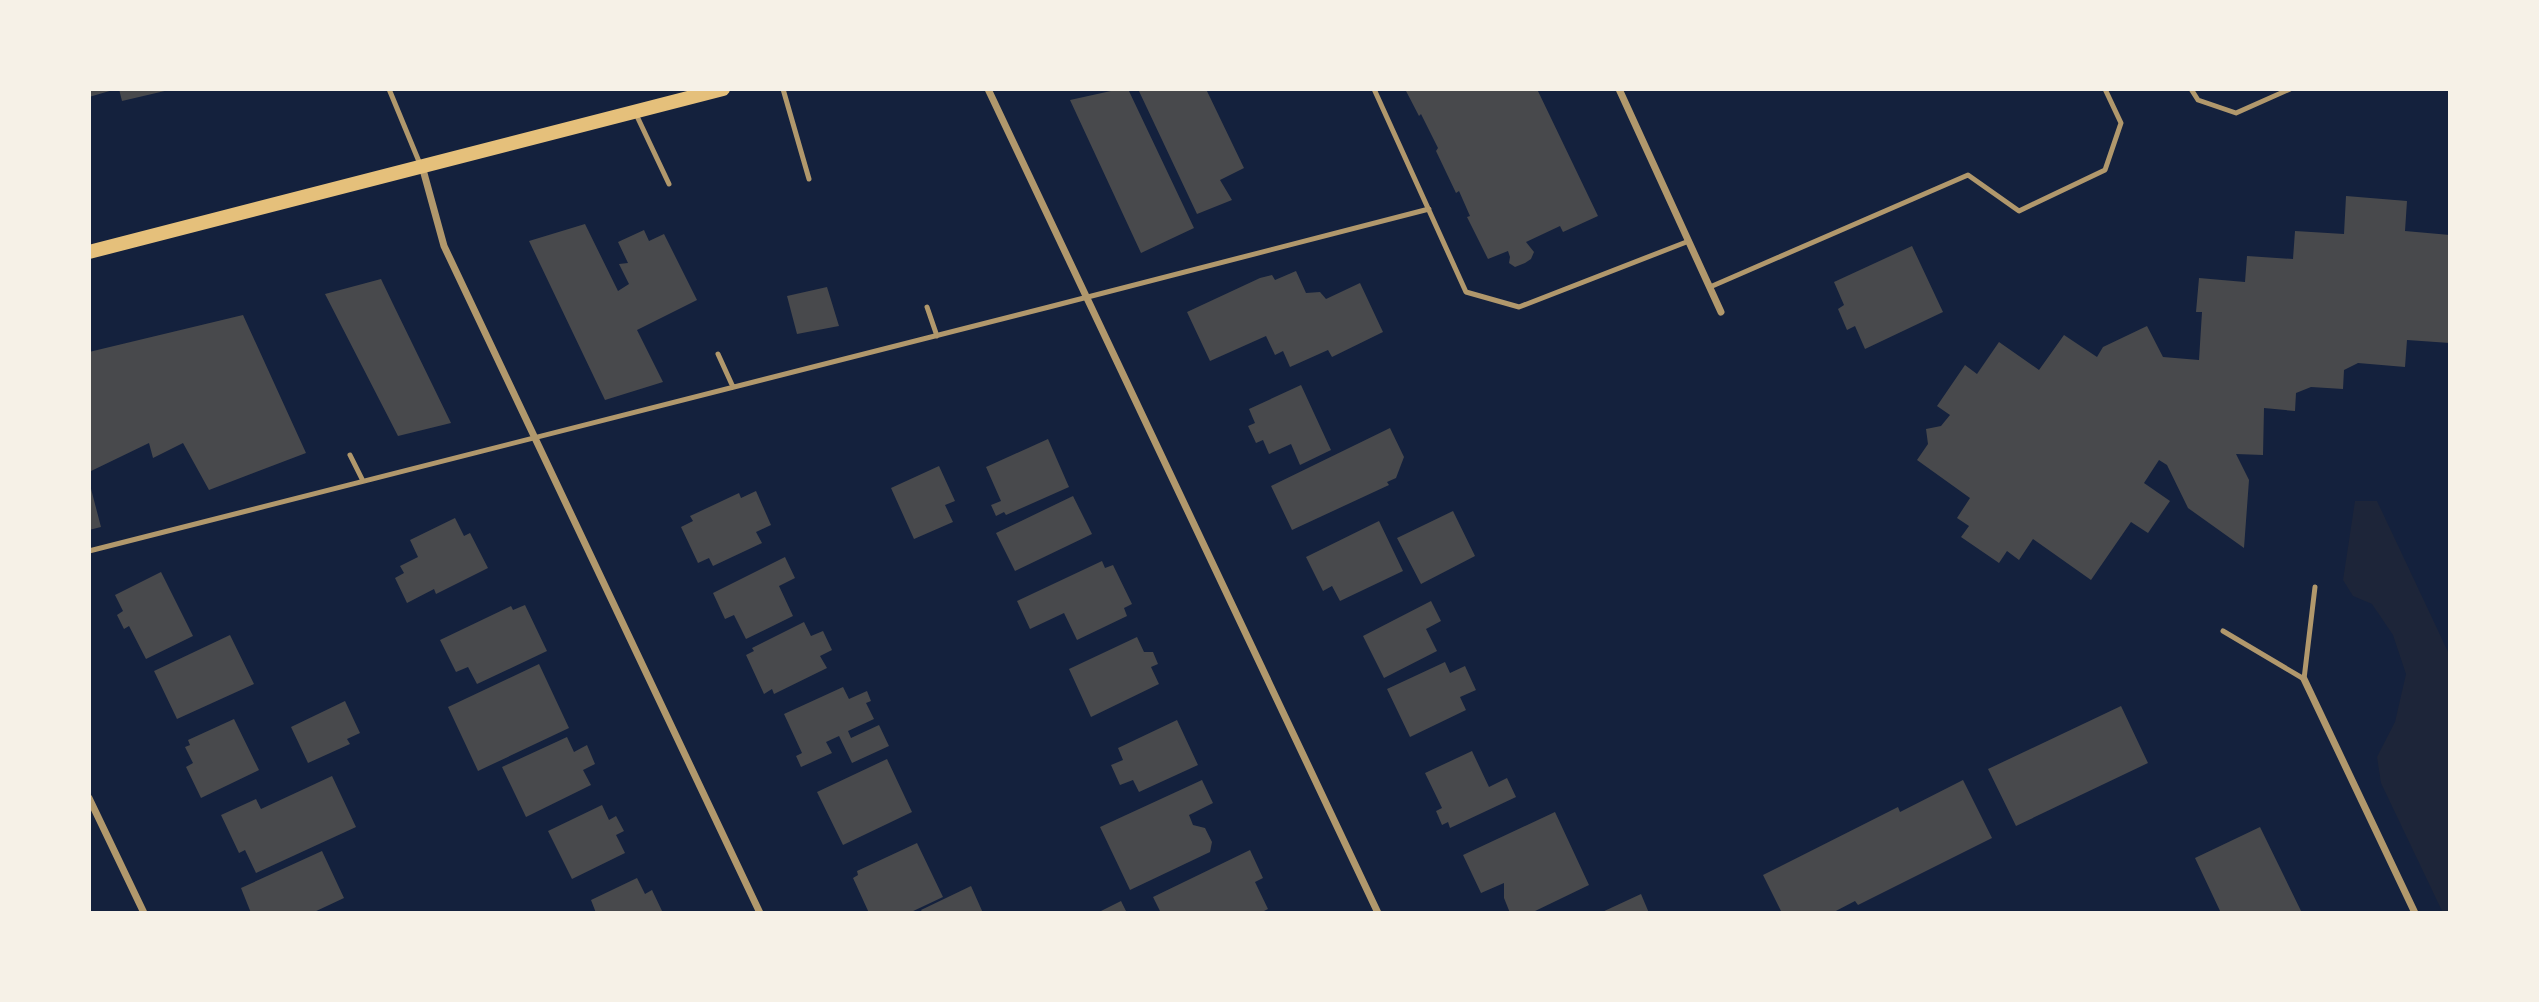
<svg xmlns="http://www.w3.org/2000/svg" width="2539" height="1002" font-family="'Noto Serif',serif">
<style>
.green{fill:#1d2539}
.building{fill:#48494c}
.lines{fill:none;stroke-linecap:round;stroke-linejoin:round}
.service{stroke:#b1986c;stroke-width:5}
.minor{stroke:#b1986c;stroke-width:7}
.secondary{stroke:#e5c07b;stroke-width:14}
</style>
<rect width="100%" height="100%" fill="#14213d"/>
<path class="green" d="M2355 501H2377L2450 656V913H2443L2381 783 2377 757 2395 722 2406 674 2393 635 2372 604 2353 596 2343 580Z"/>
<path class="building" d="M89 89H113V90L89 97Z
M119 89H169V90L122 101Z
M1120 89H1128L1194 228 1141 253 1070 100Z
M1138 89H1206L1244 168 1220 180 1232 200 1197 214Z
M1405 89H1537L1598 216 1563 232 1560 226 1526 242 1534 252 1531 259 1525 263 1515 267 1509 263 1510 257 1508 251 1488 259 1467 217 1470 216 1459 191 1456 193 1436 151 1438 148 1421 114 1419 116Z
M2346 196 2407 201 2405 231 2450 235V343L2407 340 2405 367 2358 363 2344 370 2343 389 2311 387 2296 393 2295 411 2264 408 2263 455 2236 454 2249 480 2244 548 2188 508 2167 465 2159 460 2144 483 2170 501 2148 533 2131 522 2091 580 2033 539 2019 560 2007 551 1999 563 1961 537 1969 526 1957 518 1970 498 1917 460 1928 444 1926 429 1941 426 1950 415 1937 406 1965 365 1977 374 1999 342 2039 370 2064 335 2097 357 2103 347 2147 326 2163 357 2199 360 2202 312H2196L2199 278 2245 282 2247 256 2293 259 2295 231 2344 234Z
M585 224 618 291 629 284 619 264 628 263 618 242 644 230 649 241 664 234 697 300 637 330 663 382 605 400 529 241Z
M1912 246 1943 312 1865 349 1855 326 1847 330 1838 309 1844 305 1834 282Z
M1296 271 1306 293 1320 292 1326 299 1360 283 1383 332 1332 357 1328 350 1290 367 1283 351 1275 355 1266 336 1210 361 1187 312 1260 278 1272 275 1275 280Z
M381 279 393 304 451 423 398 436 325 294Z
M827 287 839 326 797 334 787 296Z
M243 315 306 453 209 490 183 443 153 458 149 443 89 472V352Z
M1301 385 1331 450 1300 465 1291 444 1269 454 1263 440 1256 443 1248 426 1255 423 1249 409Z
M1390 428 1404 457 1396 478 1387 482 1389 485 1292 530 1271 486Z
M1048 439 1069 487 1006 515 1004 512 996 516 991 505 1001 501 986 467Z
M939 466 955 501 945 505 953 522 914 539 891 488Z
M90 485 101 527 89 530V486Z
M756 491 771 525 756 532 762 543 713 566 709 558 698 563 681 527 693 521 690 516 739 493 741 498Z
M1073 496 1092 534 1015 571 996 533Z
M1453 511 1475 556 1421 584 1397 538Z
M455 518 464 536 470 533 488 568 436 594 434 589 407 603 395 578 404 573 400 566 418 557 410 540Z
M1379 521 1403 571 1340 601 1332 586 1323 591 1306 557Z
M785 557 795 578 779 586 793 616 746 639 734 615 725 619 713 593Z
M1102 561 1105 568 1113 565 1132 604 1124 608 1127 616 1077 640 1064 613 1030 629 1017 601Z
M161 572 193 636 146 659 129 626 124 629 117 615 123 611 115 595Z
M1431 601 1441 621 1426 629 1437 651 1384 678 1363 636Z
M525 605 547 651 477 684 468 667 456 672 440 640 511 606 513 610Z
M804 622 811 636 823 631 832 650 820 656 827 668 774 694 772 689 764 694 746 655 754 651 752 648Z
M230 635 254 684 177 719 154 671Z
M1137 637 1144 652H1153L1158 664 1151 667 1159 684 1091 717 1069 669Z
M1445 662 1450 673 1465 666 1476 690 1460 697 1466 710 1410 737 1387 689Z
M539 664 569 728 478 771 448 707Z
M843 687 849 699 867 691 871 701 866 703 874 719 848 731 851 738 879 725 889 746 852 763 839 736 826 742 832 753 801 767 796 756 802 753 784 714Z
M345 701 360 733 347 739 350 744 308 763 291 727Z
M2121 706 2148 763 2016 826 1988 769Z
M234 719 259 770 201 798 186 767 193 763 185 747 190 745 188 740Z
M1177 720 1198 765 1139 792 1133 780 1120 785 1111 765 1123 760 1118 748Z
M567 737 574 752 587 745 595 764 583 770 591 785 526 817 502 767Z
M1472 751 1489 787 1507 778 1516 797 1450 828 1448 822 1442 825 1436 811 1442 808 1425 773Z
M887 759 912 812 843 845 817 792Z
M332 776 356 827 256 873 245 850 239 853 221 815 256 799 261 809Z
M1202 780 1213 803 1189 815 1193 825 1205 828 1212 842 1210 852 1130 890 1100 827Z
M1963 780 1992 838 1858 905 1855 901 1832 913H1782L1763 875 1898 807 1900 812Z
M602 805 609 820 616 816 624 831 616 835 625 853 572 879 548 831Z
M1555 812 1589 885 1531 913H1510L1504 898V883L1481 893 1463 855Z
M2260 827 2302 913H2221L2195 858Z
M917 843 943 897 909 913H869L853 878 858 875 857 871Z
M1250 850 1263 878 1255 882 1268 909 1260 913H1161L1153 897Z
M322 851 344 898 312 913H251L241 888Z
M637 878 645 894 652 890 663 913H596L591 900Z
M971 886 983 913H923L921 910Z
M1641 894 1649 913H1600Z
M1121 901 1127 913H1097Z"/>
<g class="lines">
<path class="service" d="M389 89 420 164
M783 89 809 179
M1374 89 1466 292 1519 307 1689 241
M2191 89 2198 100 2236 113 2290 89
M635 112 669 184
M1710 287 1968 175 2019 211 2105 170 2121 123 2105 89
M927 307 937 336
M718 354 733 387
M350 455 363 481
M89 551 1049 307 1429 209
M2223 631 2304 679 2315 587"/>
<path class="minor" d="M988 89 1378 913
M1619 89 1721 312
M422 166 444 246 760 913
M2304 679 2415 913
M89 798 144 913"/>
<path class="secondary" d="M89 252 723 89"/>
</g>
<rect width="2539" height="1002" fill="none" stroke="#f6f1e7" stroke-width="182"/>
</svg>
